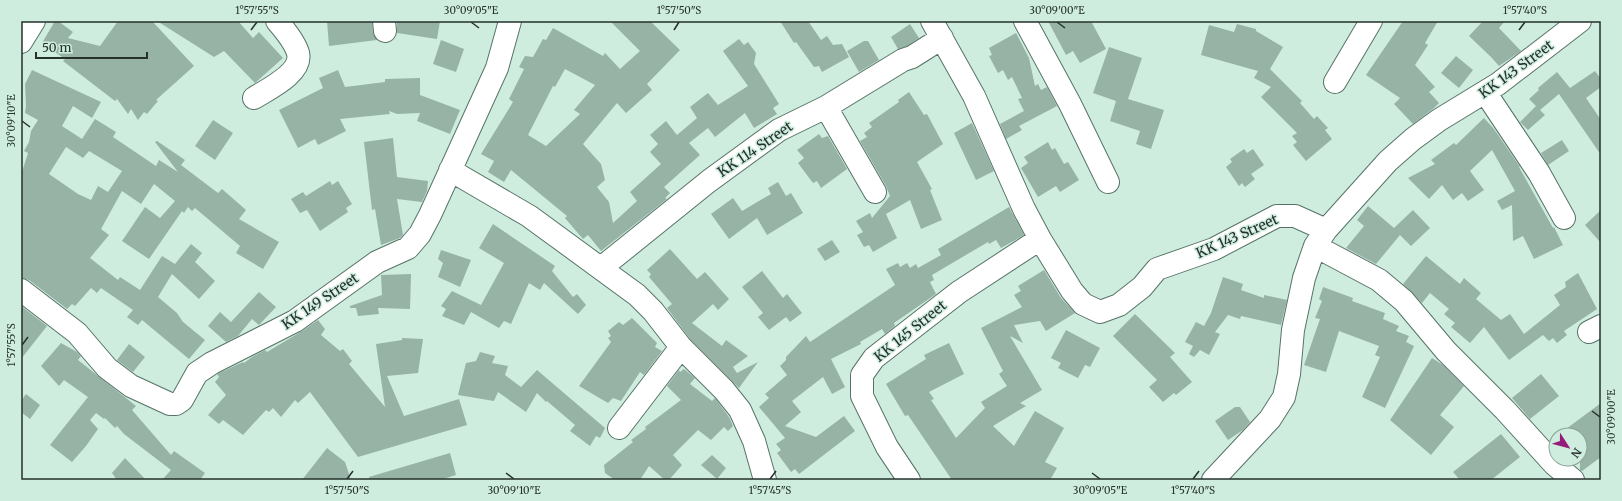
<svg xmlns="http://www.w3.org/2000/svg" width="1622" height="501" font-family="Merriweather,serif">
<style>
.building{fill:#96b3a6;fill-rule:evenodd}
.lines{fill:none;stroke-linecap:round;stroke-linejoin:round}
.minor-casing{stroke:#577367;stroke-width:24}
.minor{stroke:#fff;stroke-width:22}
.ticks{fill:none;stroke:#25312c;stroke-width:1.5}
.labels{text-anchor:middle;dominant-baseline:central;stroke-width:3;stroke-linejoin:round;paint-order:stroke}
.street-label{font-size:14px;fill:#25312c;stroke:#cfeddf}
.neatline{fill:none;stroke:#25312c;stroke-width:1.5}
.ticks-label{font-size:10px;text-anchor:middle;fill:#25312c}
</style>
<rect width="100%" height="100%" fill="#cfeddf"/>
<path class="building" d="M55 21H58L73 32 68 38 100 46 118 21H152L194 66 156 100 158 101 147 114 144 112 138 120 131 109 128 114 117 99 115 101 63 61 65 59 42 43Z
M157 21H238L253 38 259 32 283 58 255 83 224 51 214 57Z
M327 21H372L373 33 377 40 329 46Z
M397 21H440L437 39 397 33Z
M610 21H650L680 50 647 84 652 90 626 113 617 103 583 144 601 164 605 180 597 187 609 202 613 223 637 201 630 192 661 164 650 152 658 144 650 135 666 121 677 135 697 118 690 107 708 93 718 105 748 86 723 51 739 39 744 45 748 42 756 53 754 64 779 104 773 108 777 114 754 128 745 113 715 137 708 128 689 143 700 155 664 187 670 193 665 198 667 199 601 251 588 235 583 239 565 218 567 216 511 170 504 182 488 172 494 161 481 154 513 102 509 99 524 69 519 67 525 56 533 57 543 39 546 40 553 28 603 56 605 53 620 69 640 51ZM565 69 595 85 574 110 580 114 546 146 528 135 553 86 555 87Z
M780 21H808L821 40 827 36 833 45 842 44 849 57 822 72 819 66 814 67 796 42 794 43Z
M1048 21H1091L1106 49 1080 63 1073 51 1066 55Z
M1403 21H1438L1425 43 1428 45 1415 65 1435 87 1429 92 1439 103 1434 108 1413 124 1394 104 1400 98 1366 75Z
M1483 21H1505L1499 28 1521 51 1499 66 1491 57 1469 36Z
M910 24 919 38 907 46 898 49 891 37Z
M1237 24 1256 29V31L1283 47 1270 69 1302 101 1300 103 1314 119 1317 116 1328 128 1325 130 1332 139 1306 161 1293 145 1297 142 1292 136 1297 133 1261 97 1271 87 1254 78 1258 71 1201 55 1209 25 1234 32Z
M1016 33 1029 58 1035 86 1038 84 1041 90 1047 87 1057 106 1019 126 1022 130 1006 139 1000 124 1024 111 1018 99 1022 98 1012 77 1008 80 1003 70 998 73 989 56 992 55 989 48Z
M441 40 464 49 456 72 433 64Z
M864 41H868L879 60 859 72 847 51Z
M1109 47 1142 58 1128 99 1164 110 1151 149 1136 144 1140 131 1110 121 1116 101 1093 93Z
M1456 56 1473 70 1459 88 1441 73Z
M32 70 101 102 92 118 73 106 62 126 82 139 95 119 116 132 113 137 156 166 159 160 178 172 155 142 157 141 185 160 181 165 218 193 222 189 246 210 239 219 279 242 263 269 236 253 240 246 195 208 192 211 188 207 184 213 182 211 149 259 122 241 145 207 160 218 175 201 154 184 141 204 122 191 101 229 109 235 90 258 118 280 120 277 140 290 162 256 175 264 191 244 202 253 195 262 215 281 199 299 172 274 158 297 177 313 183 322 205 340 189 359 142 320 138 325 127 317 133 310 101 288 97 293 91 288 75 306 72 304 67 309 29 280 21 278V175L28 153 24 151 29 142 31 131 38 120 25 113 26 106 25 84ZM66 147 83 158 89 151 122 171 108 192 98 186 91 200 78 194 49 174Z
M338 70 345 87 385 82V79L420 78V95L460 110 450 134 417 121 420 113 397 114 389 111 390 114 340 119 346 131 318 145 315 139 298 148 279 110 323 88 319 78Z
M1595 71 1601 79V87L1586 98 1601 120V155L1559 94 1540 110 1545 115 1528 130 1520 122 1536 106 1529 99 1539 90 1538 88 1557 72 1570 88Z
M909 92 924 115 927 114 943 144 917 162 932 189 930 190 942 220 921 229 910 200 886 214 897 238 873 252 869 245 864 247 857 235 863 232 856 221 870 213 872 218 890 196 886 186 860 141 867 137 864 133 872 127 869 123 899 102 898 100Z
M1484 118 1494 129 1520 167H1519L1553 228 1554 227 1563 245 1534 259 1523 236 1513 241 1512 205 1502 210 1497 201 1515 191 1492 150 1470 171 1484 190 1468 201 1462 193 1453 200 1442 185 1429 199 1408 178 1435 164 1431 160 1454 143 1456 145Z
M213 120 233 133 215 160 195 146Z
M972 123 994 171 976 180 954 133Z
M819 134 822 138 828 136 847 169 821 188 817 181 813 183 798 163 804 158 797 150Z
M393 138 397 177 428 181 427 191 422 202 397 199 403 235 400 238 381 245 375 209 372 210 364 142Z
M1562 140 1569 151 1548 165 1541 153Z
M1048 142 1052 150 1055 148 1064 164 1068 162 1079 180 1060 192 1056 186 1038 197 1021 168 1028 163 1024 157Z
M1244 149 1247 153 1253 149 1264 165 1251 174 1255 179 1245 187 1242 183 1239 186 1226 167 1232 162 1230 159Z
M330 181 332 185 338 181 352 204 346 208 348 212 320 231 307 210 300 213 291 199 303 192 306 196Z
M778 182 786 196 791 193 803 213 767 235 757 218 729 239 711 214 733 198 742 211 771 194 768 188Z
M1368 206 1394 228 1413 210 1430 228 1411 246 1400 235 1376 264 1346 248 1364 226 1357 220Z
M1009 207 1024 235 1001 248 996 240 989 244 988 242 932 275 934 280 930 282 936 294 894 323 895 326 885 334 882 329 860 342 861 344 831 359 845 387 832 394 823 377 792 401 801 412 785 426 816 437 844 416 855 431 799 474 795 469 791 472 777 453 781 450 776 444 785 438 759 407 769 398 765 394 787 375 780 366 786 360V357L806 336 810 342 895 285 886 269 898 263 900 267 907 263 910 268 916 264 918 268 941 255 938 249Z
M1601 210V243L1585 225Z
M493 224 555 266 552 271 573 297 577 294 586 305 578 314 544 283 540 290 529 283 511 324 504 321 499 328 471 312 464 325 442 316 446 309 441 306 452 291 481 305 504 263 479 248Z
M832 240 840 252 825 261 817 249Z
M670 249 697 279 705 272 729 299 718 310 713 304 692 323 722 346 726 340 748 356 733 367 737 373 758 362 739 388 690 339 667 308 672 304 649 277 651 274 647 270Z
M441 250 471 260 460 287 438 277 443 263 438 259Z
M1426 256 1460 284 1464 278 1481 293 1476 299 1501 320 1510 314 1524 334 1560 305 1554 295 1566 287 1565 282 1578 273 1597 309 1564 331 1567 335 1557 343 1553 338 1549 341 1543 335 1509 360 1484 327 1470 343 1451 327 1455 323 1444 314 1449 309 1430 293 1422 303 1403 284Z
M1044 270 1061 298 1075 313 1046 331 1040 321 1014 325 1023 343 1010 336 1042 390 1020 403 1026 406 993 426 1014 446 1035 411 1064 428 1045 462 1057 468 1050 480H952L908 415 905 416 886 384 926 359 924 355 949 343 964 374 929 392 934 399 931 400 956 438 985 408 981 402 1007 386 999 374 1003 371 981 328 1022 307 1014 295 1021 291 1018 286Z
M762 271 783 298 787 294 802 313 790 322 786 317 769 330 758 317 763 313 742 287Z
M411 274 410 309 378 308 379 314 358 316 356 308H350V306L382 295 381 275Z
M1223 277 1243 284 1241 290 1264 298V295L1287 300 1281 325 1241 316 1240 319 1228 315 1215 332 1220 334 1209 355 1200 350 1194 357 1189 354 1193 346 1185 342 1196 322 1204 326 1211 313Z
M1323 287 1353 298 1352 301 1385 313 1383 319 1399 326 1396 331 1409 336 1406 342 1414 346 1385 408 1362 397 1380 357 1375 355 1379 346 1339 331 1326 372 1304 365 1320 319 1315 318 1322 301 1319 299Z
M259 292 276 307 259 325 252 319 238 336 226 342 208 326 220 312 231 322Z
M21 306 47 326 21 359Z
M1135 314 1175 353 1170 357 1192 382 1176 395 1174 393 1163 402 1149 387 1157 380 1113 336Z
M632 318 657 343 655 347 662 351 644 375 640 372 621 401 613 398 608 403 579 386 611 342 608 338 611 336 608 331 619 322 623 325Z
M318 320 325 329 321 335 340 351 343 349 352 361 349 364 385 407 376 344 402 340V338L423 339 418 373 387 376 404 416 459 399 467 425 358 457 310 392 298 403 295 400 281 417 273 408 269 412 266 410 243 435 223 420 219 424 208 415 226 395 215 382 219 377 217 374 243 362 244 363 252 357 265 350 267 352 302 331Z
M1066 330 1100 348 1090 367 1085 365 1078 378 1058 368 1061 363 1051 358Z
M61 343 77 352 81 356 78 360 136 406 132 410 171 455 174 451 205 473 200 480H162L171 470 124 434 117 426 115 428 105 418 104 419 96 413 90 420 98 429 86 446 72 462 50 445 88 397 64 380 59 386 41 366Z
M129 344 145 357 133 372 117 360Z
M480 352 495 356 492 363 508 366 505 375 521 387 537 370 605 428 600 438 596 436 590 446 570 431 575 425 547 401 546 402 537 393 526 412 498 392 494 401 458 395 466 363 476 361Z
M1432 358 1443 365 1464 386 1440 415 1454 427 1431 455 1390 420Z
M684 369 695 378 690 384 712 401 715 398 729 417 733 426 728 431 724 427 711 440 698 430 673 455 682 465 669 480H665L649 466 640 480H615L605 473 604 465 633 442 631 440 646 429 645 427 681 400 667 386 679 370 680 372Z
M1541 374 1559 396 1530 419 1512 398Z
M26 394 40 405 30 419 21 412V401Z
M1601 403V457L1582 471 1580 470V435H1558Z
M1235 407H1240L1250 422 1243 430 1228 440 1215 421Z
M1501 434 1520 457 1491 480H1460L1453 472Z
M327 448 345 462 351 480H302Z
M450 453 456 475 440 480H369V477Z
M712 455 726 468 717 479 701 465Z
M125 458 146 480H117L112 473Z"/>
<g class="lines">
<g class="minor-casing">
<path id="minor" d="M384 21 385 31
M932 21 974 96 1024 209 1040 239 1072 291 1083 304 1100 312 1119 305 1142 287 1157 269 1214 249 1277 216H1295L1326 230
M1025 21 1070 104 1108 182
M21 42 34 21
M1335 82 1371 21
M1485 92 1539 173 1564 218
M254 98C268 89 303 73 298 53 295 43 284 29 277 21
M826 107 875 192
M450 170 529 216 637 295 653 311 681 347 724 390 740 410 754 441 765 480
M1315 246 1379 280 1404 301 1446 351 1505 410 1554 464 1573 480
M601 268 709 181 779 130 826 107 903 60 912 57 942 38
M21 290 77 333 107 368 131 386 170 404H176L182 400 197 373 212 363 295 321 377 262 408 248 420 234 430 215 497 68 510 21
M1589 332 1601 326
M619 428 681 347
M909 480 887 447 862 396V375L874 358 959 292 1040 239
M1213 480 1270 419 1284 397 1289 374 1293 330 1304 278 1315 246 1326 230 1388 161 1413 139 1439 120 1498 84 1580 21"/>
</g>
<use href="#minor" class="minor"/>
</g>
<path class="ticks" d="M471 22 479 28M1057 22 1065 28M251 30 257 22M674 30 679 22M1519 30 1525 22M22 121 30 127M22 345 28 337M1592 411 1600 417M506 473 514 479M1092 473 1100 479M347 479 353 471M770 479 776 471M1193 479 1199 471"/>
<g class="labels">
<g class="street-label">
<text transform="translate(1516 69) rotate(-36)">KK 143 Street</text>
<text transform="translate(755 149) rotate(-34)">KK 114 Street</text>
<text transform="translate(1237 236) rotate(-24)">KK 143 Street</text>
<text transform="translate(320 301) rotate(-34)">KK 149 Street</text>
<text transform="translate(910 331) rotate(-39)">KK 145 Street</text>
</g>
</g>
<rect width="1622" height="501" fill="none" stroke="#cfeddf" stroke-width="44"/>
<g transform="translate(1568 447) rotate(126)"><circle r="19" fill="#cfeddf" stroke="#8ba297"/>
<path d="M0-3L7 15L0 10L-7 15Z" fill="#951d79"/>
<text y="-6" font-size="11" font-weight="bold" text-anchor="middle" fill="#25312c">N</text>
</g>
<path d="M36 52v6h111v-6" fill="none" stroke="#25312c" stroke-width="2"/>
<text x="42" y="52" font-size="12" fill="#25312c" stroke="#cfeddf" stroke-width="3" paint-order="stroke">50 m</text>
<rect x="22" y="22" width="1578" height="457" class="neatline"/>
<g class="ticks-label">
<text x="257" y="14">1°57'55"S</text>
<text x="471" y="14">30°09'05"E</text>
<text x="679" y="14">1°57'50"S</text>
<text x="1057" y="14">30°09'00"E</text>
<text x="1525" y="14">1°57'40"S</text>
<text transform="translate(11 121) rotate(-90)" y="4">30°09'10"E</text>
<text transform="translate(11 345) rotate(-90)" y="4">1°57'55"S</text>
<text transform="translate(1611 417) rotate(-90)" y="4">30°09'00"E</text>
<text x="347" y="494">1°57'50"S</text>
<text x="514" y="494">30°09'10"E</text>
<text x="770" y="494">1°57'45"S</text>
<text x="1100" y="494">30°09'05"E</text>
<text x="1193" y="494">1°57'40"S</text>
</g>
</svg>
